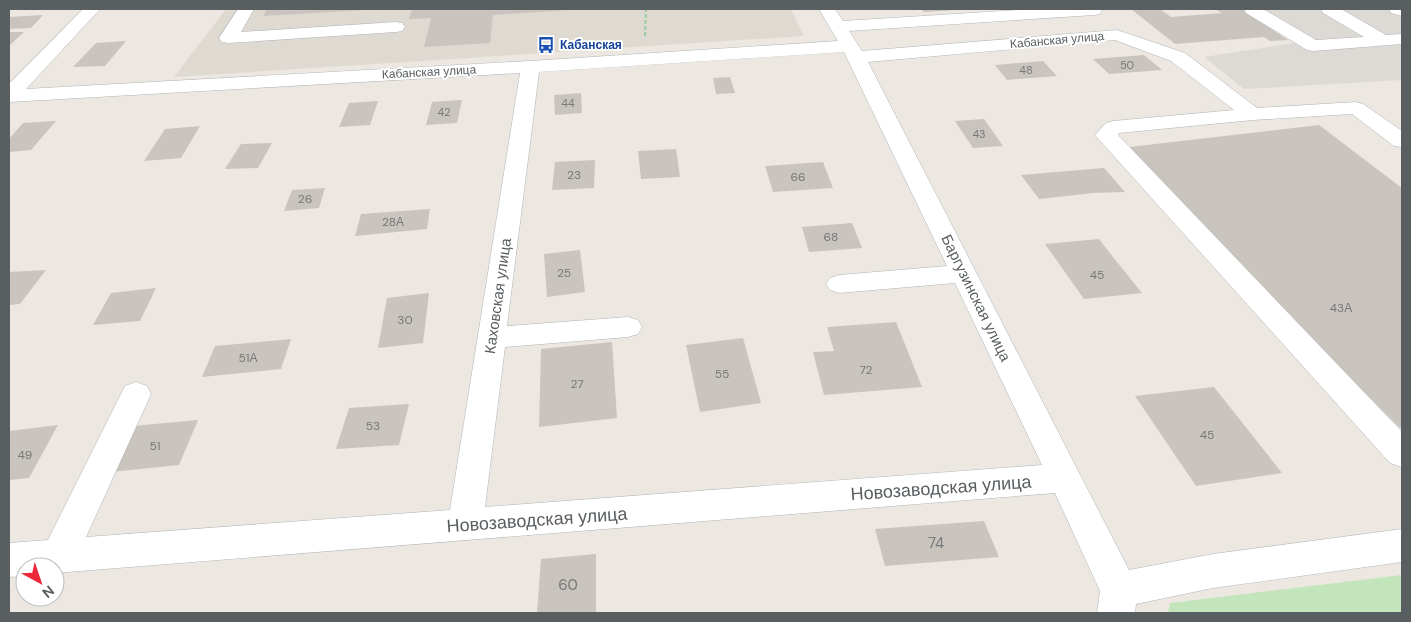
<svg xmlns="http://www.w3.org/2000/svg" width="1411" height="622" font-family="'DM Sans',sans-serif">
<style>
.industrial{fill:#ddd9d5}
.education{fill:#ded9d1}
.green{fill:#c2e5bb}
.building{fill:#cac4be}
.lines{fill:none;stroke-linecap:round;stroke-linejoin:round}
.minor-casing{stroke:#b1b4b8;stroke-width:1}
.path{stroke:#98cd9f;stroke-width:2;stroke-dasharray:4 2;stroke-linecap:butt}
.minor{fill:#fff;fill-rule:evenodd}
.labels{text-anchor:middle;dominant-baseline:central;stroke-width:4;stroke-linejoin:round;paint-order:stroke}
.far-number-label{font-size:11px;fill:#757878}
.far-street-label{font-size:12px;fill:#595e61;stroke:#fff}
.far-transit-label{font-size:12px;font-weight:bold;fill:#164399;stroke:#fff;text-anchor:start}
.number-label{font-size:12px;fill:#757878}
.street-label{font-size:15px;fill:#595e61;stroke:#fff}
.near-number-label{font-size:15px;fill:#757878}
.near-street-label{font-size:18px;fill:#595e61;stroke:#fff}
</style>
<rect width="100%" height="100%" fill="#ece7e0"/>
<path class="industrial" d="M1264 9H1402V80L1244 89 1204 57 1313 40Z"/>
<path class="education" d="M226 9H791L804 36 174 77Z"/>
<path class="green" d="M1402 575V613H1168L1170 603Z"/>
<path class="building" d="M267 9H363V10L263 16Z
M412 9H568V10L493 15 490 43 424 47 431 18 409 19Z
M921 9H954L955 10 924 12Z
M1131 9H1160L1171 17 1222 13 1215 9H1241L1288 40 1270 41 1264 37 1175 44Z
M43 15 31 28 9 29V17Z
M9 32H24L9 46Z
M126 41 105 66 73 67 96 43Z
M1144 55 1162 70 1109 74 1093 59Z
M1043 61 1057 76 1007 80 995 65Z
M730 77 735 93 716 94 713 78Z
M581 93 582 113 555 115 554 95Z
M462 100 457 123 426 125 432 102Z
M378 101 370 125 339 127 349 103Z
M984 119 1003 146 973 148 955 121Z
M56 121 31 150 9 152V139L23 123Z
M1319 125 1402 188V427L1400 428 1121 148Z
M200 126 181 158 144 161 165 129Z
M272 143 258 168 225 169 241 144Z
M676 149 680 177 641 179 638 151Z
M595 160 594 188 552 190 555 162Z
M823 162 833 188 773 192 765 166Z
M1104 168 1125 192 1093 193 1039 199 1021 175Z
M325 188 319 208 284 211 292 190Z
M430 209 427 229 355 236 361 214Z
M852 223 862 248 809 252 802 227Z
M1099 239 1113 257 1142 293 1084 299 1045 244Z
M580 250 585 292 547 297 544 254Z
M46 270 20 304 9 305V272Z
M156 288 140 321 93 325 111 293Z
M429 293 423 343 378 348 387 298Z
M896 322 922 387 824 395 813 352 834 351 827 327Z
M743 338 761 403 700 412 686 345Z
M291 339 281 369 202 377 215 346Z
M612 342 617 418 539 427 541 349Z
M1214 387 1282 473 1196 486 1135 396Z
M409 404 399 445 336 449 349 408Z
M198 420 179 465 111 472 133 426Z
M58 425 29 478 9 480V431Z
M984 521 999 557 885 566 875 529Z
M596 554V612L537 613 541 559Z"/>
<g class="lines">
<g class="minor-casing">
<path id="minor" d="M83 9H100L26 89 530 61 838 41 819 9H835L843 21 1036 9H1102L1100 14 1094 15 849 31 862 51 1117 30 1185 53 1257 108 1356 102 1363 104 1402 131V147L1394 146 1352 114 1253 120 1119 133 1118 135 1402 432V467L1390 463 1095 135 1106 123 1113 121 1234 110 1171 61 1115 40 868 62 1129 570 1213 554 1402 529V562L1213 588 1136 604 1135 613H1097L1100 591 1055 493 55 573V567H25V576L9 577V543L48 540 125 386 136 382 147 386 151 394 86 537 450 510 520 73 9 102V84ZM844 52 947 266 839 275 830 278 826 284 830 290 839 293 955 283 1042 465 485 507 505 347 628 337 638 334 642 327 638 320 628 317 507 326 539 72Z
M238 9H254L241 32 396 22 402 23 405 27 402 31 396 32 228 43 222 42 219 38Z
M1244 9H1263L1316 40 1364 37 1323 13 1321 9H1341L1386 35 1402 34V44L1313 51 1307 50 1246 13Z
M1389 9H1402V16L1391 13Z"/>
</g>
<path class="path" d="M645 36 646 9"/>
<use href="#minor" class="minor"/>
</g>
<defs>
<g id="bus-bare" transform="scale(1.35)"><path d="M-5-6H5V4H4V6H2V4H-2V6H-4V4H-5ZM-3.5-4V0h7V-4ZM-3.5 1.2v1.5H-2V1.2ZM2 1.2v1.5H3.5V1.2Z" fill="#1a4fb4" stroke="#fff" stroke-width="2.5" paint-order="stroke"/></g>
</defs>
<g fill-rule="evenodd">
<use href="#bus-bare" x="546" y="45"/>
</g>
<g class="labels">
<g class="far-number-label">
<text x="1127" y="65">50</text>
<text x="1026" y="70">48</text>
<text x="568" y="103">44</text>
<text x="444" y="112">42</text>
<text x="979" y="134">43</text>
</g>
<g class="far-street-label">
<text transform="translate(1057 40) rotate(-5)">Кабанская улица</text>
<text transform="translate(429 72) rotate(-3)">Кабанская улица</text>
</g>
<g class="far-transit-label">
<text x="560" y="45">Кабанская</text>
</g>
<g class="number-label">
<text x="574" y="175">23</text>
<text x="798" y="177">66</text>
<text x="305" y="199">26</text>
<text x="393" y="222">28А</text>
<text x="831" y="237">68</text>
<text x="564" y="273">25</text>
<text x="1097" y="275">45</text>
<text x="1341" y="308">43А</text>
<text x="405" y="320">30</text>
<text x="248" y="358">51А</text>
<text x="866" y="370">72</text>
<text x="722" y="374">55</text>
<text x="577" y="384">27</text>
<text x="373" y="426">53</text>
<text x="1207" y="435">45</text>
<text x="155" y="446">51</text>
<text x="25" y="455">49</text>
</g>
<g class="street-label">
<text transform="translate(498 296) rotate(-82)">Каховская улица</text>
<text transform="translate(976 298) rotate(64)">Баргузинская улица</text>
</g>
<g class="near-number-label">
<text x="936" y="543">74</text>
<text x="568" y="585">60</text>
</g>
<g class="near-street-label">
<text transform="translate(941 488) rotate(-4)">Новозаводская улица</text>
<text transform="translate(537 520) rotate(-4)">Новозаводская улица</text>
</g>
</g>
<rect width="1411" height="622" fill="none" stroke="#595e61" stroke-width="20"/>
<g transform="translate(40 582) rotate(140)"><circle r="24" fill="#ffffff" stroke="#bdbfc0"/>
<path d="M0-4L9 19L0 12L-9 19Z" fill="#eb2738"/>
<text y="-8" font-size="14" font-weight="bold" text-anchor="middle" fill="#595e61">N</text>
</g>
</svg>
